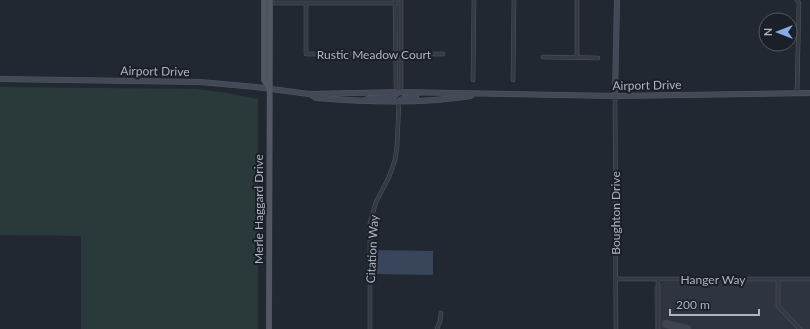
<svg xmlns="http://www.w3.org/2000/svg" width="810" height="329" font-family="Lato,sans-serif">
<style>
.airport{fill:#2f3540}
.green{fill:#2a3a3a}
.water{fill:#38455a}
.lines{fill:none;stroke-linecap:round;stroke-linejoin:round}
.taxiway{stroke:#3e4550;stroke-width:8}
.street-casing{stroke:#525761;stroke-width:4.5}
.secondary-casing{stroke:#525761;stroke-width:6}
.primary-casing{stroke:#3e434d;stroke-width:6}
.street{stroke:#343a43;stroke-width:3.5}
.secondary{stroke:#434956;stroke-width:5}
.primary{stroke:#525863;stroke-width:5.5}
.labels{text-anchor:middle;dominant-baseline:central;stroke-width:4;stroke-linejoin:round;paint-order:stroke}
.street-label{font-size:12px;fill:#aeb4c0;stroke:#1a1f28}
</style>
<rect width="100%" height="100%" fill="#212832"/>
<path class="airport" d="M774 277H810V329H655L654 286H659L663 282 774 281Z"/>
<path class="green" d="M0 87 196 89 221 92 258 99V329H81V236L0 235Z"/>
<path class="water" d="M375 250 433 251V275L375 274Z"/>
<g class="lines">
<path class="taxiway" d="M666 324 687 329"/>
<g class="street-casing">
<path id="street" d="M395 0 396 88 399 92
M797 0 799 3 797 93
M270 3H401
M306 3V54H443
M543 57 598 58
M577 57V0
M473 80 474 0
M513 80 514 0
M399 92 401 87V0
M615 96 616 329
M616 279H810
M658 279V329
M778 279V306L800 329
M370 329V223L376 202 389 177 395 160 397 146 399 102
M437 329 440 321 441 313"/>
</g>
<g class="secondary-casing">
<path id="secondary" d="M0 79 200 82 256 87 309 94 399 92 615 96 810 93
M310 94 316 98C367 102 419 104 471 96
M615 96 617 0
M363 101C374 94 389 103 399 92
M399 101 404 98 416 97"/>
</g>
<g class="primary-casing">
<path id="primary" d="M264 0V80L269 88
M269 329 270 0"/>
</g>
<use href="#street" class="street"/>
<use href="#secondary" class="secondary"/>
<use href="#primary" class="primary"/>
</g>
<g class="labels">
<g class="street-label">
<text x="374" y="54">Rustic Meadow Court</text>
<text transform="translate(155 71) rotate(1)">Airport Drive</text>
<text transform="translate(647 85) rotate(-1)">Airport Drive</text>
<text transform="translate(258 209) rotate(-90)">Merle Haggard Drive</text>
<text transform="translate(615 213) rotate(-90)">Boughton Drive</text>
<text transform="translate(372 249) rotate(-87)">Citation Way</text>
<text x="713" y="279">Hanger Way</text>
</g>
</g>
<g transform="translate(778 32) rotate(270)"><circle r="19" fill="#1a1f28" stroke="#555b65"/>
<path d="M0-3L7 15L0 10L-7 15Z" fill="#8aaae9"/>
<text y="-6" font-size="11" font-weight="bold" text-anchor="middle" fill="#aeb4c0">N</text>
</g>
<path d="M670 309v6h89v-6" fill="none" stroke="#aeb4c0" stroke-width="2"/>
<text x="676" y="309" font-size="12" fill="#aeb4c0" stroke="#1a1f28" stroke-width="3" paint-order="stroke">200 m</text>
</svg>
